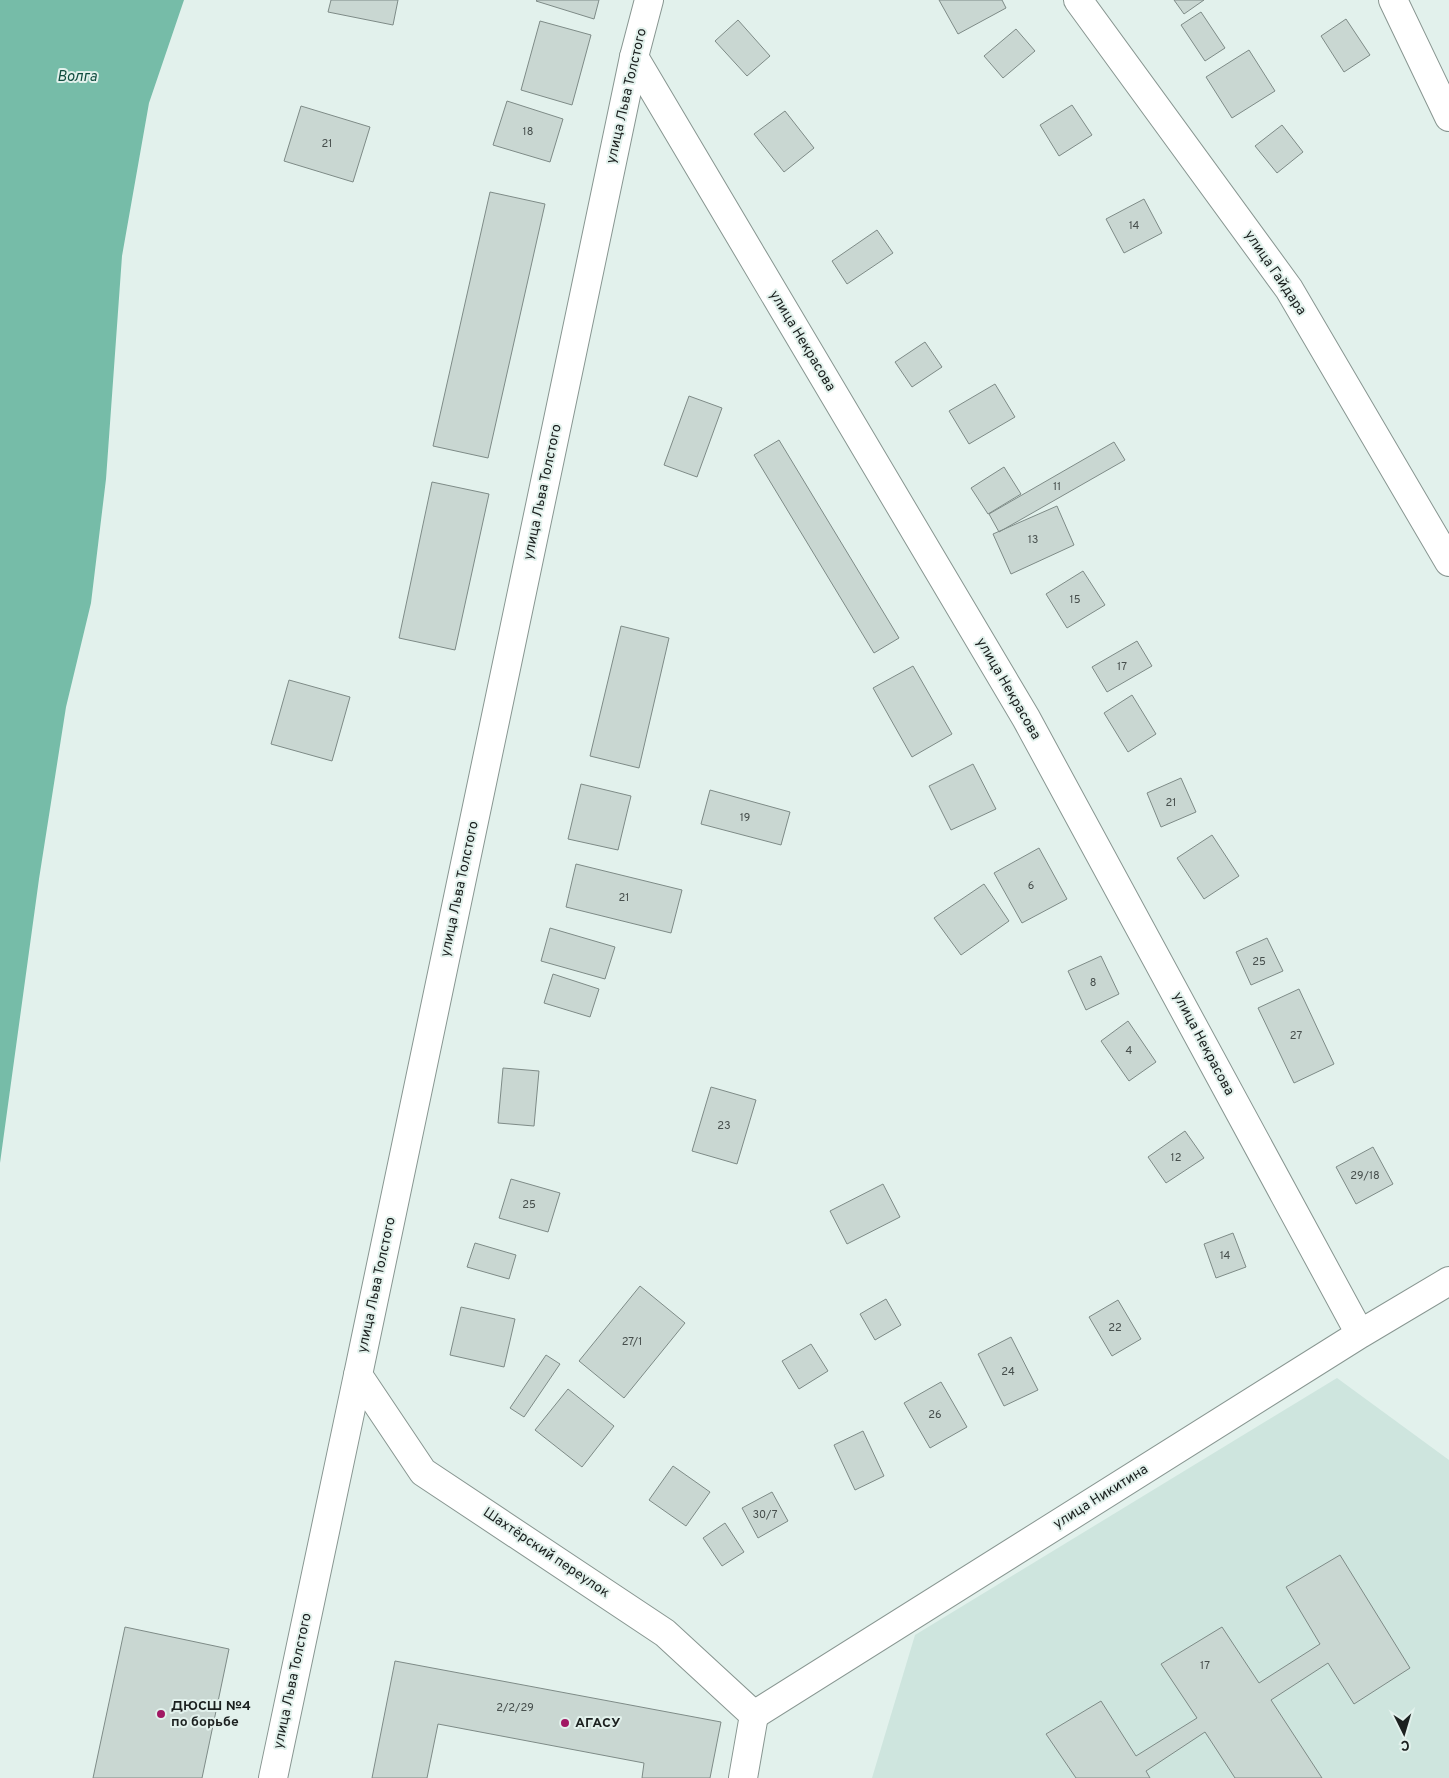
<svg xmlns="http://www.w3.org/2000/svg" width="1449" height="1778" font-family="Overpass,sans-serif">
<style>
.built{fill:#cee5de}
.water{fill:#76bca8}
.building{fill:#c9d7d2;stroke:#7e8b87}
.lines{fill:none;stroke-linecap:round;stroke-linejoin:round}
.minor-casing{stroke:#889691;stroke-width:30}
.major-casing{stroke:#889691;stroke-width:30}
.minor{stroke:#fff;stroke-width:28}
.major{stroke:#fff;stroke-width:28}
.poi-dot{fill:#a11763;stroke:#e2f1ec;stroke-width:2}
.labels{text-anchor:middle;dominant-baseline:central;stroke-width:4;stroke-linejoin:round;paint-order:stroke}
.number-label{font-size:11px;fill:#464e4c}
.street-label{font-size:14px;fill:#1b201f;stroke:#e2f1ec}
.poi-label{font-size:14px;font-weight:bold;fill:#1b201f;stroke:#e2f1ec;text-anchor:start}
.water-label{font-size:15px;font-style:italic;fill:#104c3f;stroke:#e2f1ec}
</style>
<rect width="100%" height="100%" fill="#e2f1ec"/>
<path class="built" d="M1337 1378 1449 1460V1778H872L915 1635Z"/>
<path class="water" d="M0 0H184L149 103 122 256 106 479 91 603 66 707 39 879 0 1163Z"/>
<path class="building" d="M331 0H398L393 25 328 12Z
M537 0H599L594 19 536 1Z
M939 0H1002L1006 8 958 34Z
M1174 0H1204L1184 14Z
M1201 12 1225 48 1205 61 1181 25Z
M1346 19 1370 55 1344 72 1321 36Z
M738 20 770 56 747 76 715 41Z
M540 21 591 35 572 105 521 90Z
M1016 29 1035 51 1003 78 984 56Z
M1249 50 1275 91 1232 118 1206 77Z
M507 101 563 119 550 162 493 145Z
M1072 105 1092 135 1059 156 1040 125Z
M301 106 370 127 353 182 284 161Z
M785 111 814 148 784 172 754 134Z
M1282 125 1303 152 1277 173 1255 146Z
M490 192 545 204 488 458 433 446Z
M1144 199 1162 233 1124 253 1106 219Z
M877 230 893 253 847 284 832 261Z
M925 342 942 367 912 387 895 362Z
M995 384 1015 417 969 444 949 411Z
M689 396 722 408 697 477 664 465Z
M779 440 899 638 874 653 754 455Z
M1114 442 1125 460 999 532 989 514Z
M1004 467 1021 494 988 514 971 488Z
M432 482 489 494 455 650 399 638Z
M1057 506 1074 545 1011 574 993 534Z
M1083 571 1105 605 1067 628 1046 594Z
M621 626 669 638 639 768 590 756Z
M1137 641 1152 666 1107 692 1092 667Z
M913 666 952 734 912 757 873 688Z
M289 680 350 697 332 761 271 744Z
M1132 695 1156 734 1128 752 1104 713Z
M973 764 996 809 951 830 929 786Z
M1181 778 1196 812 1161 827 1147 793Z
M581 784 631 796 618 850 568 839Z
M710 790 790 812 781 845 701 824Z
M1212 835 1239 876 1204 899 1177 858Z
M1039 848 1067 899 1022 923 994 873Z
M576 864 682 890 671 933 566 907Z
M984 884 1009 921 961 955 934 918Z
M550 928 615 947 605 979 541 961Z
M1267 938 1283 971 1251 985 1236 952Z
M1101 956 1119 994 1086 1010 1068 971Z
M553 974 599 989 590 1017 544 1003Z
M1299 989 1334 1064 1294 1083 1258 1008Z
M1128 1021 1156 1062 1129 1081 1101 1041Z
M503 1068 539 1071 534 1126 498 1123Z
M711 1087 756 1100 737 1164 692 1151Z
M1185 1131 1204 1158 1166 1183 1148 1157Z
M1373 1147 1393 1184 1356 1204 1336 1167Z
M511 1179 560 1193 548 1232 499 1218Z
M883 1184 900 1217 847 1244 830 1211Z
M1233 1233 1246 1267 1216 1278 1204 1244Z
M475 1243 516 1255 509 1279 467 1267Z
M640 1286 685 1323 624 1398 579 1361Z
M886 1299 901 1325 875 1340 860 1314Z
M1118 1300 1141 1339 1112 1356 1089 1317Z
M461 1307 515 1319 504 1367 450 1355Z
M1011 1337 1038 1390 1004 1406 978 1354Z
M811 1344 828 1371 799 1389 782 1361Z
M546 1355 560 1364 524 1417 510 1408Z
M941 1382 967 1427 930 1448 904 1403Z
M568 1389 614 1426 582 1467 535 1430Z
M863 1431 884 1476 855 1490 834 1445Z
M673 1466 710 1492 686 1526 649 1500Z
M772 1492 788 1521 758 1538 742 1508Z
M725 1523 744 1552 722 1566 703 1538Z
M1340 1555 1410 1668 1354 1704 1328 1663 1271 1700 1322 1778H1235L1205 1732 1146 1771 1150 1778H1076L1046 1734 1101 1701 1136 1756 1197 1718 1161 1664 1222 1627 1259 1683 1320 1644 1286 1587Z
M125 1627 229 1649 202 1778H93Z
M395 1661 721 1722 710 1778H642L644 1763 438 1724 427 1778H372Z"/>
<g class="lines">
<g class="minor-casing">
<path id="minor" d="M1078 0 1289 289 1449 562
M1393 0 1449 117
M634 57 1026 718 1360 1334
M754 1715 1360 1334 1449 1281
M273 1778 358 1375"/>
</g>
<g class="major-casing">
<path id="major" d="M649 0 634 57 358 1375 423 1472 665 1633 754 1715 743 1778"/>
</g>
<use href="#minor" class="minor"/>
<use href="#major" class="major"/>
</g>
<g class="poi-dot">
<circle cx="161" cy="1714" r="5"/>
<circle cx="565" cy="1723" r="5"/>
</g>
<g class="labels">
<g class="number-label">
<text x="528" y="132">18</text>
<text x="327" y="144">21</text>
<text x="1134" y="226">14</text>
<text x="1057" y="487">11</text>
<text x="1033" y="540">13</text>
<text x="1075" y="600">15</text>
<text x="1122" y="667">17</text>
<text x="1171" y="803">21</text>
<text x="745" y="818">19</text>
<text x="1031" y="886">6</text>
<text x="624" y="898">21</text>
<text x="1259" y="962">25</text>
<text x="1093" y="983">8</text>
<text x="1296" y="1036">27</text>
<text x="1129" y="1051">4</text>
<text x="724" y="1126">23</text>
<text x="1176" y="1158">12</text>
<text x="1365" y="1176">29/18</text>
<text x="529" y="1205">25</text>
<text x="1225" y="1256">14</text>
<text x="1115" y="1328">22</text>
<text x="632" y="1342">27/1</text>
<text x="1008" y="1372">24</text>
<text x="935" y="1415">26</text>
<text x="765" y="1515">30/7</text>
<text x="1205" y="1666">17</text>
<text x="515" y="1708">2/2/29</text>
</g>
<g class="street-label">
<text transform="translate(627 96) rotate(-77)">улица Льва Толстого</text>
<text transform="translate(1275 273) rotate(56)">улица Гайдара</text>
<text transform="translate(802 341) rotate(59)">улица Некрасова</text>
<text transform="translate(543 492) rotate(-78)">улица Льва Толстого</text>
<text transform="translate(1008 689) rotate(60)">улица Некрасова</text>
<text transform="translate(460 889) rotate(-78)">улица Льва Толстого</text>
<text transform="translate(1203 1044) rotate(62)">улица Некрасова</text>
<text transform="translate(377 1285) rotate(-78)">улица Льва Толстого</text>
<text transform="translate(1101 1497) rotate(-32)">улица Никитина</text>
<text transform="translate(546 1553) rotate(34)">Шахтёрский переулок</text>
<text transform="translate(293 1681) rotate(-78)">улица Льва Толстого</text>
</g>
<g class="poi-label">
<text x="171" y="1706">ДЮСШ №4<tspan x="171" dy="16">по борьбе</tspan></text>
<text x="575" y="1723">АГАСУ</text>
</g>
<g class="water-label">
<text x="77" y="77">Волга</text>
</g>
</g>
<g transform="translate(1404 1733) rotate(175)" stroke="#e2f1ec" stroke-width="4" paint-order="stroke">
<path d="M0-4L9 19L0 12L-9 19Z" fill="#1b201f"/>
<text y="-8" font-size="14" font-weight="bold" text-anchor="middle" fill="#1b201f">С</text>
</g>
</svg>
